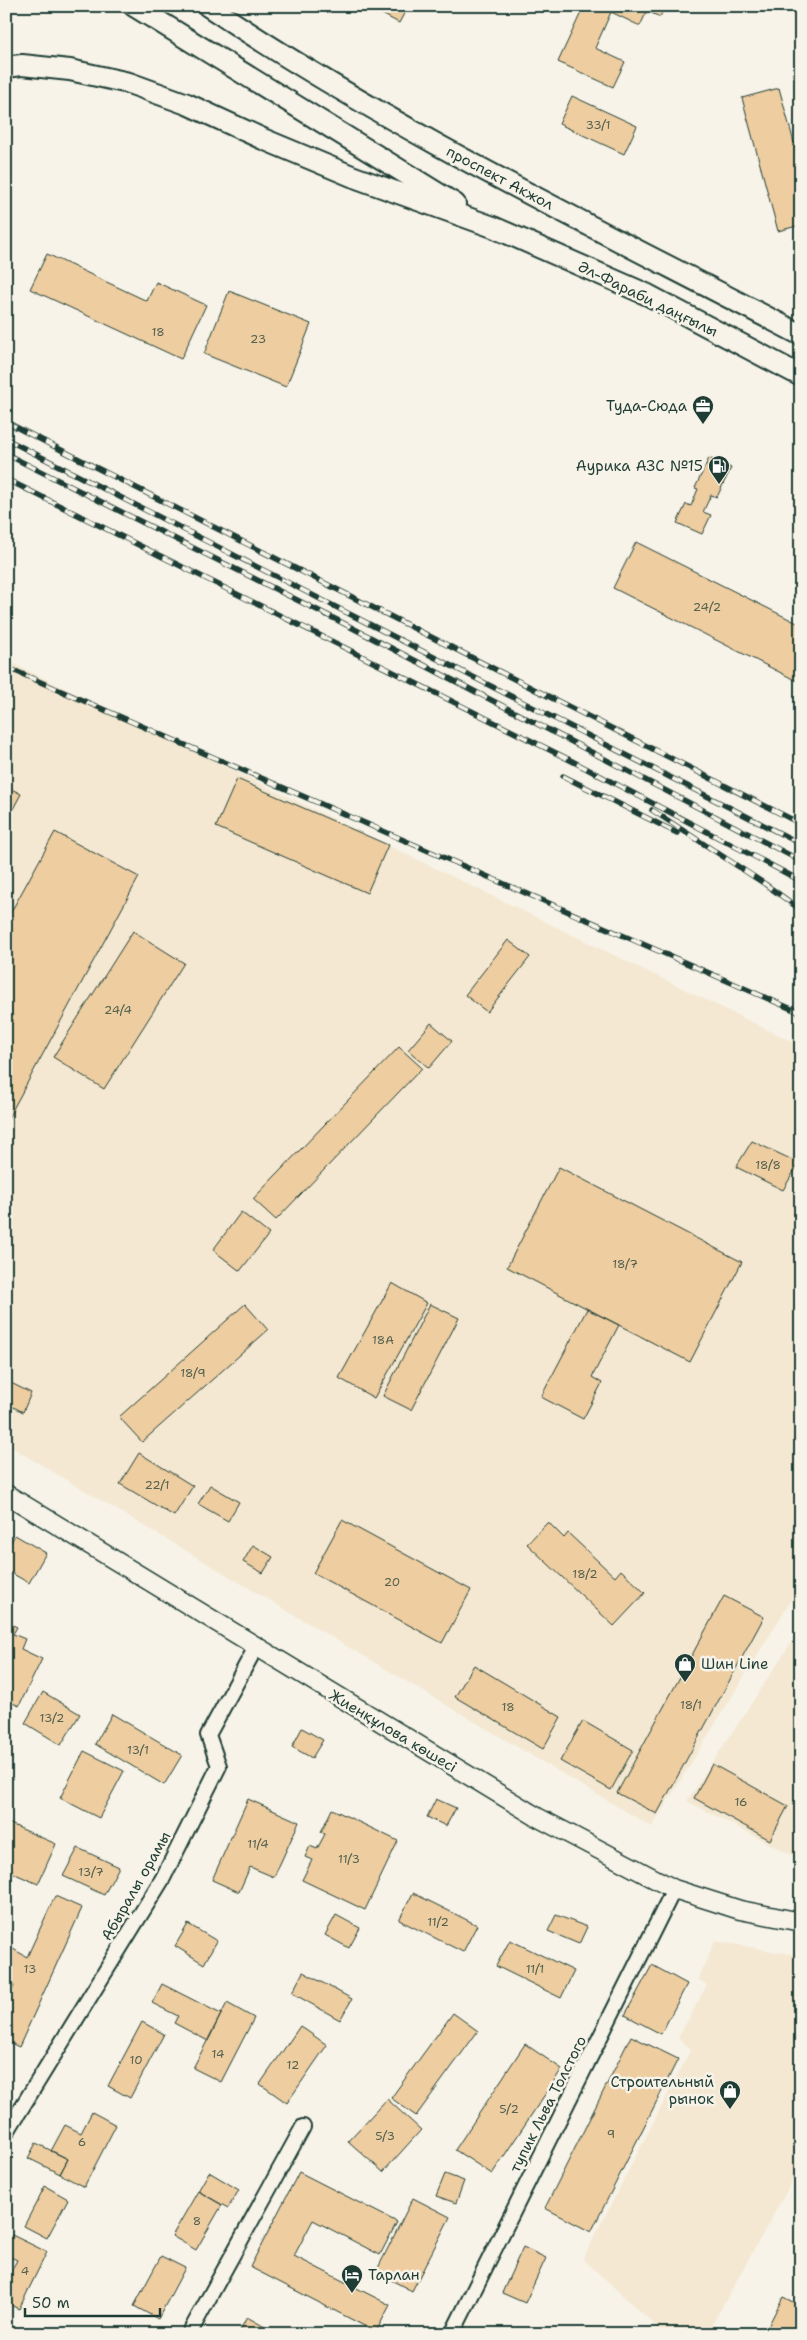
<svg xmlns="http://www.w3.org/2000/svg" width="807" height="2340" font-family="'Shantell Sans',sans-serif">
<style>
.built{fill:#f4e8d2}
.building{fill:#eecda0;stroke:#1f3d34}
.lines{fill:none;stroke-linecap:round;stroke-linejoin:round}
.minor-casing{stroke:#1f3d34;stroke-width:18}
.tertiary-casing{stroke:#1f3d34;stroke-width:21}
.secondary-casing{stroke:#1f3d34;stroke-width:24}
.minor{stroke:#f7f3e8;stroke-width:14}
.tertiary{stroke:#f7f3e8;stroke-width:18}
.secondary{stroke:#f7f3e8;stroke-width:20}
.rail-casing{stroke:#1f3d34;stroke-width:5.5}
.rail{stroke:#f7f3e8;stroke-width:4;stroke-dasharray:11;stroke-linecap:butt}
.labels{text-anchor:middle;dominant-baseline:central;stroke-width:5;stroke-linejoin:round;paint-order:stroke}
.number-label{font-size:12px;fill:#53614f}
.street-label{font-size:15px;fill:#1f3d34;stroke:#f7f3e8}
.poi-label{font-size:15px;fill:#1f3d34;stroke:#f7f3e8;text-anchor:end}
</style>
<rect width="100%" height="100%" fill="#f7f3e8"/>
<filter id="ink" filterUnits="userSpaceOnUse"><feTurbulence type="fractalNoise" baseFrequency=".02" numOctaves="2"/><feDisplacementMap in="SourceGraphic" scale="10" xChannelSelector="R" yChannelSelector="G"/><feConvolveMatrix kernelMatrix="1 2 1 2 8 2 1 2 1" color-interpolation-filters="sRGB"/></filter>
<g filter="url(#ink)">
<path class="built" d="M6 660 801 1046V1584L652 1827 6 1444Z
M801 1628V1860L687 1801Z
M715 1941 801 1956V2048L798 2052 801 2054V2165L707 2334H665L583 2259 691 2049 678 2038 707 1985 698 1979Z"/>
<path class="building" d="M367 6H408L399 23Z
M584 6H665L660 17 647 11 640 26 611 12 595 48 625 62 613 87 558 62Z
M779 88 801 168V225L778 231 742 98Z
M572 96 637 126 624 154 559 124Z
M47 254 147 301 156 282 206 305 181 359 30 289Z
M229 291 311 324 286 387 204 354Z
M709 458 731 468 717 497 711 495 703 512 711 515 702 534 677 523 686 504 691 506 698 489 695 488Z
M636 542 801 625V683L613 588Z
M237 779 388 845 367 893 216 827Z
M6 786 21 794 6 822Z
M55 832 139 877 6 1122V921Z
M133 931 184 963 104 1089 53 1057Z
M508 940 530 957 487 1012 465 995Z
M431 1023 452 1041 429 1068 408 1050Z
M399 1047 422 1068 276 1220 253 1199Z
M752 1141 799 1163 783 1190 736 1167Z
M559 1167 742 1262 690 1362 507 1267Z
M241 1212 269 1234 240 1271 213 1250Z
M392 1283 427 1303 374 1398 339 1378Z
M245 1304 268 1330 142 1442 119 1417Z
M430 1304 459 1318 411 1410 383 1396Z
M587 1309 619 1325 592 1377 602 1383 583 1419 541 1397Z
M11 1383 31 1393 23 1412 6 1403V1391Z
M139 1453 193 1486 174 1516 120 1484Z
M210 1485 239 1502 228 1521 198 1504Z
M342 1520 471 1590 442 1643 313 1573Z
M548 1522 564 1538 568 1533 615 1577 621 1570 645 1593 614 1626 527 1544Z
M15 1535 46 1553 29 1583 6 1570V1551Z
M253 1545 273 1557 263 1573 243 1562Z
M724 1596 764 1617 657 1814 617 1793Z
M6 1622 17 1627 13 1634 25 1639 21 1649 42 1659 19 1706 6 1700Z
M474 1665 561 1717 543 1749 455 1697Z
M43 1692 80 1714 61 1745 25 1723Z
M112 1714 182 1755 164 1785 95 1744Z
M583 1721 633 1750 611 1790 560 1761Z
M302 1728 323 1740 312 1758 292 1747Z
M84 1751 124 1771 99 1818 60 1798Z
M712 1764 788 1806 770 1840 694 1798Z
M248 1799 299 1822 274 1877 250 1867 239 1892 212 1880Z
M436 1799 456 1808 446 1826 427 1817Z
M332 1809 398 1841 365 1910 302 1880 312 1860 305 1857 310 1846 317 1849 325 1834 321 1832Z
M6 1822 56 1844 38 1884 6 1870Z
M78 1848 119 1867 104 1895 63 1876Z
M413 1893 477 1925 463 1952 399 1920Z
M55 1896 82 1908 19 2047 6 2041V2004L14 1986 6 1981V1945L27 1957Z
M336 1915 360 1928 349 1948 325 1935Z
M556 1915 587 1927 579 1944 548 1931Z
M188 1924 217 1941 204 1964 175 1946Z
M510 1940 574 1971 561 1998 496 1966Z
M652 1965 687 1984 661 2034 625 2015Z
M303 1972 352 1999 340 2020 292 1993Z
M162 1984 221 2014 208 2041 174 2023 178 2016 152 2003Z
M227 2003 254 2018 221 2082 193 2068Z
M453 2013 478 2031 416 2116 391 2098Z
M142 2022 164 2034 130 2098 108 2086Z
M300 2026 327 2045 287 2103 260 2084Z
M631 2036 678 2059 591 2232 545 2208Z
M525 2044 562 2069 492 2174 455 2150Z
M387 2099 421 2130 383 2172 348 2141Z
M92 2112 116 2125 84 2187 60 2174 68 2159 51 2151 65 2125 81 2133Z
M36 2143 68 2159 60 2174 28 2158Z
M209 2172 239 2190 228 2208 198 2191Z
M299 2172 397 2222 380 2255 313 2220 294 2256 390 2305 376 2332 250 2267Z
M445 2174 464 2181 456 2203 436 2196Z
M45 2186 68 2199 47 2238 24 2226Z
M198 2191 222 2205 196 2250 172 2236Z
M413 2198 450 2217 412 2291 376 2272Z
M12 2235 47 2252 19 2309 6 2303V2281L17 2260 6 2255V2247Z
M523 2247 546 2258 525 2303 502 2293Z
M161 2256 185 2268 158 2319 134 2306Z
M783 2297 801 2306V2334H764Z
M247 2317 277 2334H238Z
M6 2323 26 2333V2334H6Z"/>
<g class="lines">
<g class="minor-casing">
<path id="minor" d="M6 2133 163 1878 219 1766 208 1735 256 1647
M189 2334 303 2127
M452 2334 674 1889"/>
</g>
<g class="tertiary-casing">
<path id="tertiary" d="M6 1494 537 1817 674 1889 740 1910 801 1922"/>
</g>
<g class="secondary-casing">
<path id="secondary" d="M134 6 455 204
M208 6C395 132 601 230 801 335
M6 67 22 65 70 70 129 83 187 104 263 139 354 177 493 227 648 295 801 376"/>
</g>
<use href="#minor" class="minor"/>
<use href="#tertiary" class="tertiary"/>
<use href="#secondary" class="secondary"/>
<g class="rail-casing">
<path id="rail" d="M6 422 801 824
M6 439 801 844
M6 454 343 623 801 861
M6 479 572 761 801 881
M6 667 801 1013
M563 776 677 833
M652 810 765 884 801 910"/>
</g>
<use href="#rail" class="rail"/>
</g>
</g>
<defs>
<g id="office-pin" transform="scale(1.125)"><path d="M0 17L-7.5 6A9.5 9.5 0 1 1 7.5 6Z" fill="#1f3d34" stroke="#f7f3e8"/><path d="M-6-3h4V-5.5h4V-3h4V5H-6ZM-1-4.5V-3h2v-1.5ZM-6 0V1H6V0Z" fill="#fff"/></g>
<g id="fuel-pin" transform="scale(1.125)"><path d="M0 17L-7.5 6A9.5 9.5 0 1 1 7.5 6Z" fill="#1f3d34" stroke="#f7f3e8"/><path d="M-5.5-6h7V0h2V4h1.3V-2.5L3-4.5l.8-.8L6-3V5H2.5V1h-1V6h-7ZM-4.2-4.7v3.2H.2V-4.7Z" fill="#fff"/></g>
<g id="shop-pin" transform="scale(1.125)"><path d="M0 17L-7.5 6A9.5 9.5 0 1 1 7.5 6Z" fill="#1f3d34" stroke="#f7f3e8"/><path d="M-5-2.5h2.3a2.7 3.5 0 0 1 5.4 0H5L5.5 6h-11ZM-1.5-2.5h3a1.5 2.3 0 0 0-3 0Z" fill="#fff"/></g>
<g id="hotel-pin" transform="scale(1.125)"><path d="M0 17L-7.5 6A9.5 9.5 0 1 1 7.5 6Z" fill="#1f3d34" stroke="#f7f3e8"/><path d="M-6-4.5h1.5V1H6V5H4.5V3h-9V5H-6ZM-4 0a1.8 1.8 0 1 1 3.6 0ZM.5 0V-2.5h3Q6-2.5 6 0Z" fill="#fff"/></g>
</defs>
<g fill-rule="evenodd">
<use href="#office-pin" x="703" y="406"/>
<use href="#fuel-pin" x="719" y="466"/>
<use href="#shop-pin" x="685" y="1664"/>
<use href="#shop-pin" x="730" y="2091"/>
<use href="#hotel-pin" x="352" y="2275"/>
</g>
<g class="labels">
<g class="number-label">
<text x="598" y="125">33/1</text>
<text x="158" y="332">18</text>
<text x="258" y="339">23</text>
<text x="707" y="607">24/2</text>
<text x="118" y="1010">24/4</text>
<text x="768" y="1165">18/8</text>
<text x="625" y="1264">18/7</text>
<text x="383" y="1340">18А</text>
<text x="193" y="1373">18/9</text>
<text x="157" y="1485">22/1</text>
<text x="585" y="1574">18/2</text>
<text x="392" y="1582">20</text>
<text x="691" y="1705">18/1</text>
<text x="508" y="1707">18</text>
<text x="52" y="1718">13/2</text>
<text x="138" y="1750">13/1</text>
<text x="741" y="1802">16</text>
<text x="258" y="1844">11/4</text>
<text x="349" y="1859">11/3</text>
<text x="91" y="1872">13/7</text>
<text x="438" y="1922">11/2</text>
<text x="30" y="1969">13</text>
<text x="535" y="1969">11/1</text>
<text x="218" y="2054">14</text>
<text x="136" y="2060">10</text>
<text x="293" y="2065">12</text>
<text x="509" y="2109">5/2</text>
<text x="611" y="2134">9</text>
<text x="385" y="2136">5/3</text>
<text x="82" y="2142">6</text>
<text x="197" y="2221">8</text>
<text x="25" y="2271">4</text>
</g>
<g class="street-label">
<text transform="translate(500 178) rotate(28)">проспект Акжол</text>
<text transform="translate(648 299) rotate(26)">Әл-Фараби даңғылы</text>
<text transform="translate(393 1731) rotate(31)">Жиенқұлова көшесі</text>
<text transform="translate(136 1886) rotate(-60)">Абыралы орамы</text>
<text transform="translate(548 2104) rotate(-63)">тупик Льва Толстого</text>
</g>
<g class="poi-label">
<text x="687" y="406">Туда-Сюда</text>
<text x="703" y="466">Аурика АЗС №15</text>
<text x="701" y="1664" text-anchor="start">Шин Line</text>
<text x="714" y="2082">Строительный<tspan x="714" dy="17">рынок</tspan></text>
<text x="368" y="2275" text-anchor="start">Тарлан</text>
</g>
</g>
<rect width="807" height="2340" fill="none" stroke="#f7f3e8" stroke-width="25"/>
<rect x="12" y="12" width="782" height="2315" fill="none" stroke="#1f3d34" stroke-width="2" filter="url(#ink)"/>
<path d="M25 2308v8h135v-8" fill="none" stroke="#1f3d34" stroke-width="2.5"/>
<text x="32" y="2308" font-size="15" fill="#1f3d34" stroke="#f7f3e8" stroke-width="4" paint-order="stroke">50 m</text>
</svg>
